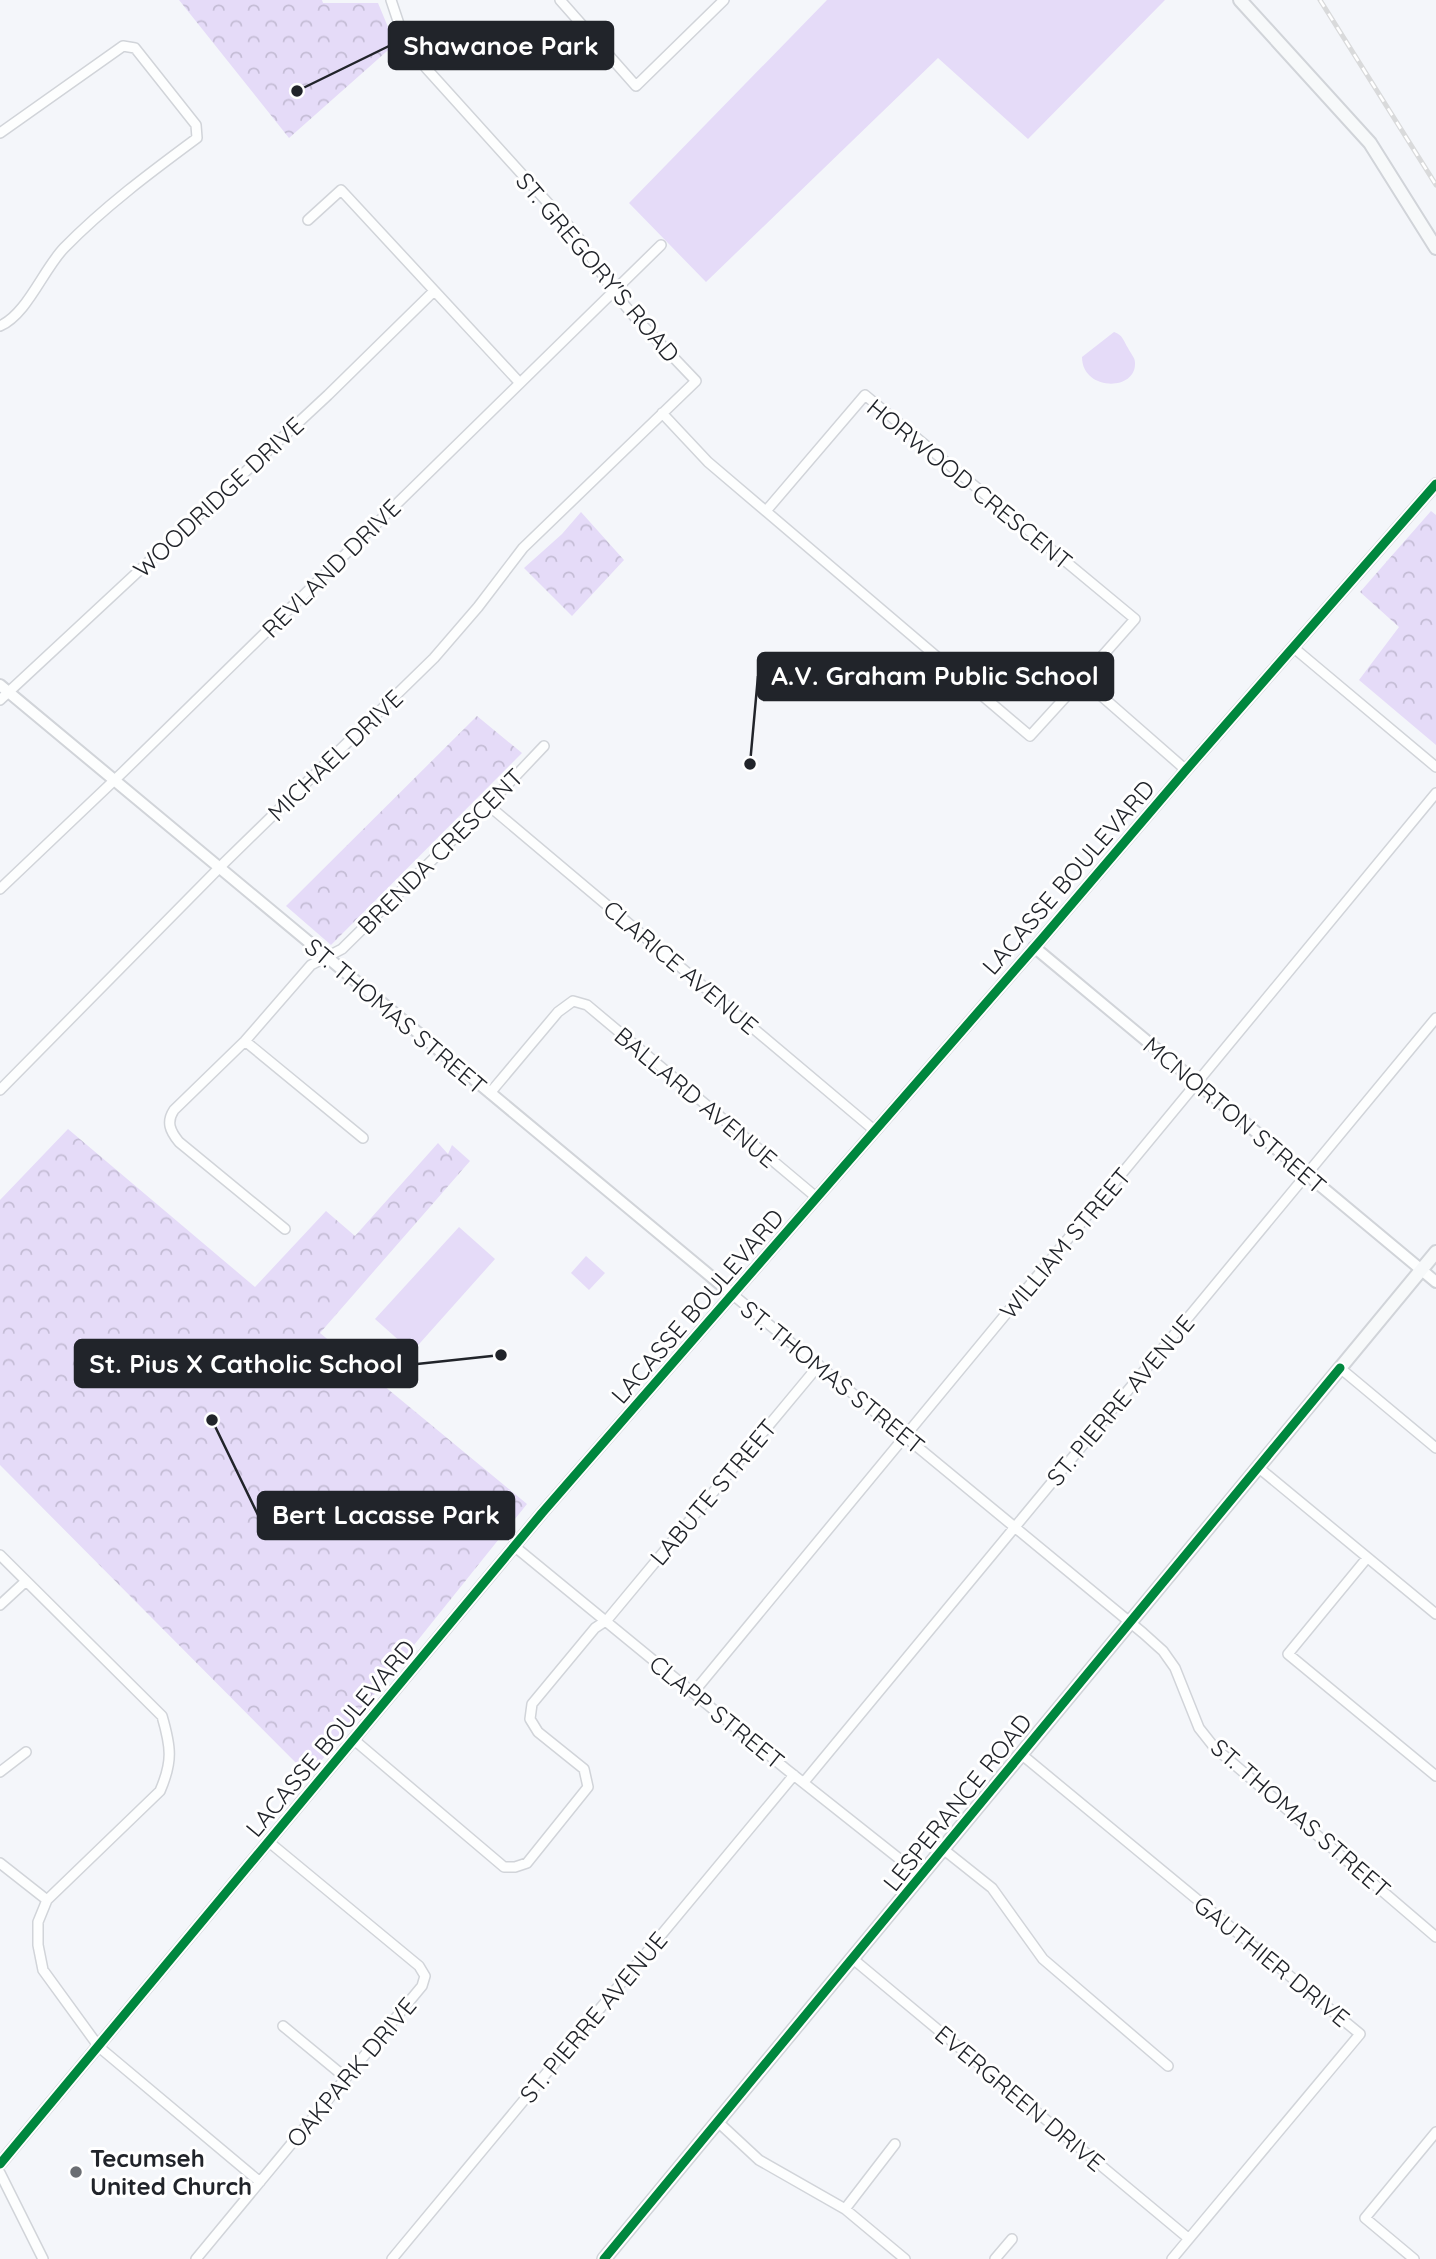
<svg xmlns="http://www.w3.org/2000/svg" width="1436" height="2259" font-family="Quicksand,sans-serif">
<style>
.grass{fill:#e5dbf8}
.forest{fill:url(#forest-crowns)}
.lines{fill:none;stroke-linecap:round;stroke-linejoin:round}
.minor-casing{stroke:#d1d4d9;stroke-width:12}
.tertiary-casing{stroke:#d1d4d9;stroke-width:14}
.secondary-casing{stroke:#d1d4d9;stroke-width:16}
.minor{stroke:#fdfefe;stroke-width:9}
.tertiary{stroke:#fdfefe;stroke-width:10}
.secondary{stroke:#f7f9fa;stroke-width:12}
.rail-casing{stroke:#d9dadb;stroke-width:5}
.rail{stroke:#fff;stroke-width:2.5;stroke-dasharray:8;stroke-linecap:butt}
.cycleway-casing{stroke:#fff;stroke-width:13}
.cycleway{stroke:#00873e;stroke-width:9}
.poi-dot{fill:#6b6e73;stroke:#fff;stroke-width:2.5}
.labels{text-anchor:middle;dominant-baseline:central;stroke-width:6;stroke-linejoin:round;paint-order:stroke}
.street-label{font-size:24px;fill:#21242a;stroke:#fff}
.poi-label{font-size:24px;font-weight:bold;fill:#21242a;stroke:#fff;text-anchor:start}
.leader{fill:none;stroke:#21242a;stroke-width:2.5}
.callout-dot{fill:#21242a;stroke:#fff;stroke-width:2.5}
.callout{fill:#21242a;stroke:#21242a;stroke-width:2.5}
.callout-label{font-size:26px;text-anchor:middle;font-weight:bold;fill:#fff}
</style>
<defs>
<pattern id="forest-crowns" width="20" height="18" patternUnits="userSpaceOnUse" patternTransform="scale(1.75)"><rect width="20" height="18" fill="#e5dbf8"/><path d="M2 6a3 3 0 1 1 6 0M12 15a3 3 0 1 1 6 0" fill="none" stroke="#c4bcd5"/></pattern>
</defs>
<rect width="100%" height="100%" fill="#f4f6fa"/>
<path class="grass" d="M827 0H1165L1028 139 938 58 706 282 629 203Z
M1114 332C1123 335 1123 340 1128 348 1130 353 1135 357 1135 363 1136 392 1082 391 1082 357Z
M459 1227 495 1259 412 1352 375 1319Z
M586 1256 605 1273 589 1290 571 1273Z"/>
<path class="forest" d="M179 0H322L323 3H378L395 44 289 138Z
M1431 511 1436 515V745L1359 680 1399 627 1360 592Z
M581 512 624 560 572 616 524 568 562 534Z
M477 716 522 753 331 945 286 906Z
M68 1129 255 1287 326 1211 355 1236 438 1143 448 1154 452 1145 470 1161 320 1333 527 1504 309 1776 0 1465V1200Z"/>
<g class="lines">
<g class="minor-casing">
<path id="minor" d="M560 0 636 86 724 0
M0 133 123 46 135 48 196 125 197 138C151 172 104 207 64 248 43 270 27 314 0 326
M308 220 341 190 519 382
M662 413 708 462 1030 736 1082 679 1186 770
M766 511 865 395 1135 619 1082 679
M1294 648 1436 767
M0 700 328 395 434 291
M488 805 874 1130
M0 889 123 772 661 245
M245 1041 363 1138
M0 1090 225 862 434 658 478 607 523 548 696 381 632 314 613 291 576 234 426 68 401 30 391 0
M490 1093 558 1012 573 1001 587 1005 816 1197
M285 1229 179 1142C170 1131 166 1122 174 1110L245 1041 311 965 342 949 488 805 544 746
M732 1294 1143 1633 1163 1651 1175 1668 1199 1728 1214 1747 1436 1937
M1340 1368 1436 1448
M1259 1468 1436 1614
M514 1546 786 1769 921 1876
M0 1555 162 1716C171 1747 173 1761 160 1791L47 1900 38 1922V1945L43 1970 99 2047 260 2182
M1367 1558 1288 1654 1436 1776
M0 1605 26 1581
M693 1693 1436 793
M353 1739 504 1867H515L527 1863 588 1787 584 1769 538 1732 530 1719 532 1704 595 1628 607 1620 819 1365
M1021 1754 1360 2034 1172 2259
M0 1772 26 1752
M804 1782 1436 1018
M943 1849 992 1888 1043 1959 1168 2066
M0 1863 47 1900
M853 1959 1188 2238
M283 2026 346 2078
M717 2121 759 2160 845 2209 905 2259
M0 2173 43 2259
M845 2209 895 2144
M196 2259 422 1986 425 1976 419 1966 269 1842
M392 2259 794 1775
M995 2259 1012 2239
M1414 2259 1365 2218 1436 2132"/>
</g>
<g class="tertiary-casing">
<path id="tertiary" d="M0 685 732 1294
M1034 947 1436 1282
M0 2164 542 1513 1041 940 1186 770 1436 484"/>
</g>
<g class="secondary-casing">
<path id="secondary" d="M1240 0 1370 143 1436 248
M604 2259 1436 1252"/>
</g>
<use href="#minor" class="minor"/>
<use href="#tertiary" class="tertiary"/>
<use href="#secondary" class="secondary"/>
<g class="rail-casing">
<path id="rail" d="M1320 0 1436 185"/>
</g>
<use href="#rail" class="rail"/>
<g class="cycleway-casing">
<path id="cycleway" d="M0 2164 542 1513 1041 940 1186 770 1436 484
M604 2259 1340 1368"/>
</g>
<use href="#cycleway" class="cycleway"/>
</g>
<circle class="poi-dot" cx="76" cy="2172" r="7"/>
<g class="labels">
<g class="street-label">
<text transform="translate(598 267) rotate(50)">ST. GREGORY'S ROAD</text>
<text transform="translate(970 484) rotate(39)">HORWOOD CRESCENT</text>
<text transform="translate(218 497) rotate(-43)">WOODRIDGE DRIVE</text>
<text transform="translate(331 568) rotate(-45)">REVLAND DRIVE</text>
<text transform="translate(335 755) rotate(-44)">MICHAEL DRIVE</text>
<text transform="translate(440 851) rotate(-45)">BRENDA CRESCENT</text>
<text transform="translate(1068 877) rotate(-49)">LACASSE BOULEVARD</text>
<text transform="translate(681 967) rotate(40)">CLARICE AVENUE</text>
<text transform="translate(396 1016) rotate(40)">ST. THOMAS STREET</text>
<text transform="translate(696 1097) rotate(40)">BALLARD AVENUE</text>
<text transform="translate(1235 1115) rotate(40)">MCNORTON STREET</text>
<text transform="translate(1065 1243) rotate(-50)">WILLIAM STREET</text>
<text transform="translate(697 1306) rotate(-49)">LACASSE BOULEVARD</text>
<text transform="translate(833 1377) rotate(39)">ST. THOMAS STREET</text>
<text transform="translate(1120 1400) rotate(-50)">ST. PIERRE AVENUE</text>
<text transform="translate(713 1492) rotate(-50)">LABUTE STREET</text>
<text transform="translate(717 1712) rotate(39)">CLAPP STREET</text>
<text transform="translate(330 1738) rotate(-50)">LACASSE BOULEVARD</text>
<text transform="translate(957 1802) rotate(-51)">LESPERANCE ROAD</text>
<text transform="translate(1301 1818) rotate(41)">ST. THOMAS STREET</text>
<text transform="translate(1272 1961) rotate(39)">GAUTHIER DRIVE</text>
<text transform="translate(593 2017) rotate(-50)">ST. PIERRE AVENUE</text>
<text transform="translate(351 2072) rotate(-50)">OAKPARK DRIVE</text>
<text transform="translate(1020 2098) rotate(40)">EVERGREEN DRIVE</text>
</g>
<g class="poi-label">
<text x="90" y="2158">Tecumseh<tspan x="90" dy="28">United Church</tspan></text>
</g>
</g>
<path class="leader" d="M297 91L389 46M750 764L758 676M501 1355L417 1364M212 1420L258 1515"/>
<g class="callout-dot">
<circle cx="297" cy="91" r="7"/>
<circle cx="750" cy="764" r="7"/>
<circle cx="501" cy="1355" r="7"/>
<circle cx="212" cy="1420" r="7"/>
</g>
<g class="callout">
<rect x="389" y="22" width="224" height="47" rx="7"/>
<rect x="758" y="653" width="355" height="47" rx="7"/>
<rect x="75" y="1340" width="342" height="47" rx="7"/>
<rect x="258" y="1492" width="256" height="47" rx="7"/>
</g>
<g class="callout-label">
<text x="501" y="55">Shawanoe Park</text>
<text x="935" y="685">A.V. Graham Public School</text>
<text x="246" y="1373">St. Pius X Catholic School</text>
<text x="386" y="1524">Bert Lacasse Park</text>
</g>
</svg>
